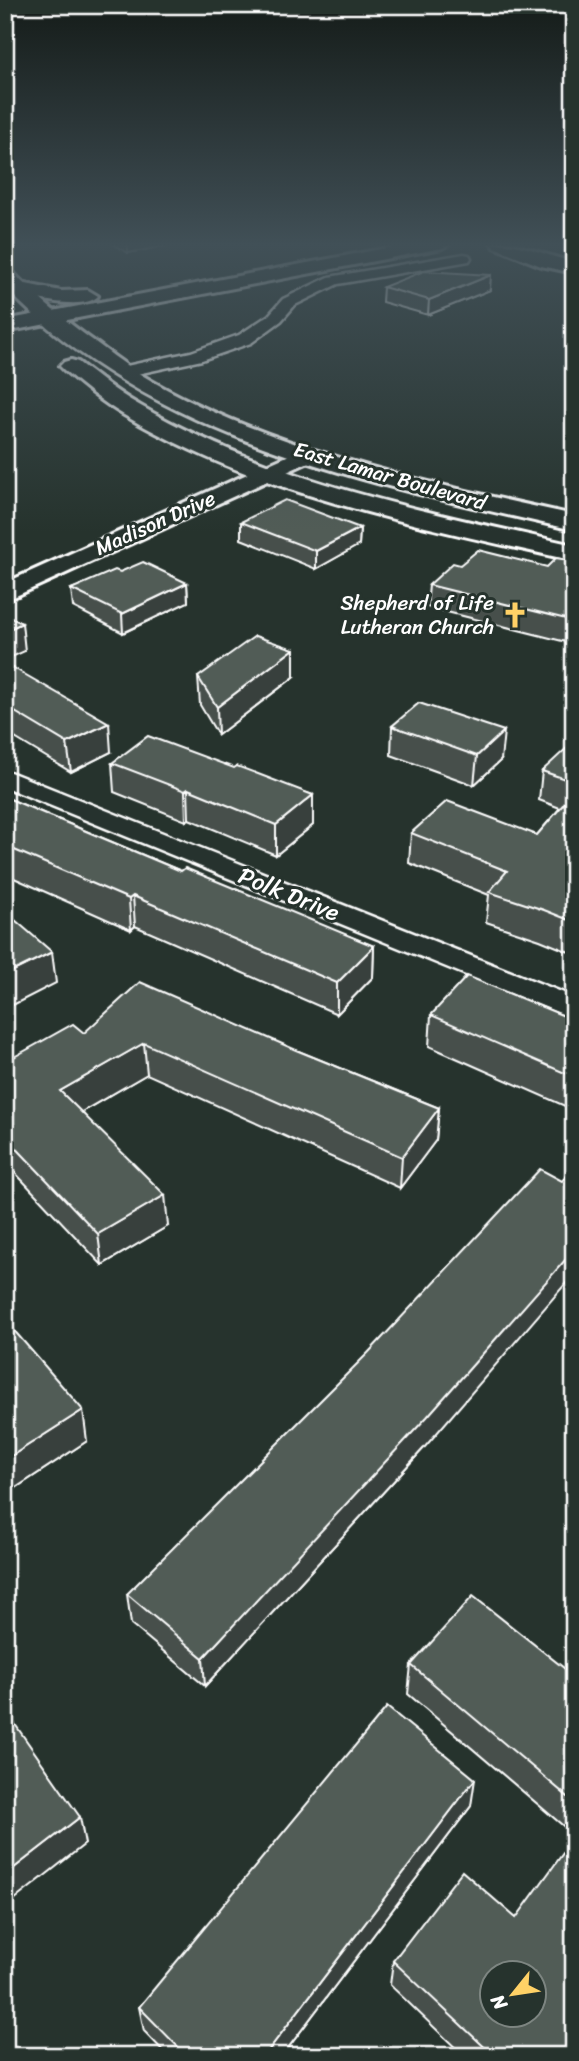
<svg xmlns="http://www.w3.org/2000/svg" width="579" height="2061" font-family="Sriracha,sans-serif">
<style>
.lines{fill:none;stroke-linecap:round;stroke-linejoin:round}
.minor-casing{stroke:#fff;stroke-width:5}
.tertiary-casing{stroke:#fff;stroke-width:6}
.secondary-casing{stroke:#fff;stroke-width:6}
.primary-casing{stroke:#fff;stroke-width:6}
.minor{fill:#26332d;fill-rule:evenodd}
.tertiary{fill:#26332d;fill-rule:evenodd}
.secondary{fill:#26332d;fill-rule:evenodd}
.primary{fill:#26332d;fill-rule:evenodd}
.wall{fill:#464f4b;stroke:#fff;stroke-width:2}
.shaded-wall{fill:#39403d;stroke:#fff;stroke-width:2}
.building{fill:#515c57;stroke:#fff;stroke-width:2;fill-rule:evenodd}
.labels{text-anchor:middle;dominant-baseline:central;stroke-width:6;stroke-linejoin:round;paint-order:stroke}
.far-street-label{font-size:21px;fill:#fff;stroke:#26332d}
.far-poi-label{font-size:21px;fill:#fff;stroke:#26332d;text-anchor:end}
.street-label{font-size:24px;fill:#fff;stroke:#26332d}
</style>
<rect width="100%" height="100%" fill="#26332d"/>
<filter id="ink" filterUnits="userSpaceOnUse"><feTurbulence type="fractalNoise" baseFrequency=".0143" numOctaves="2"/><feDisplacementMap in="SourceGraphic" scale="14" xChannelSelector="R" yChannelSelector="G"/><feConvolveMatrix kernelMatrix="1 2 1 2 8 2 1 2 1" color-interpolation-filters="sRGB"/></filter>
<g filter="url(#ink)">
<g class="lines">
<g class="minor-casing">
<path id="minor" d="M464 254 469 255 471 258 469 261 338 284 295 305 281 321 251 343 202 360 123 377 114 372 117 368 191 352 239 335 269 315 283 299 329 277Z
M5 770 574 997V1019L5 787Z"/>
</g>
<g class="tertiary-casing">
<path id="tertiary" d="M491 243C524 243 542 255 574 262V273L541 266 494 247Z
M305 448 313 450 317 455 313 460 5 601V583Z"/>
</g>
<g class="secondary-casing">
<path id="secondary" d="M5 269 12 271C34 296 61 317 88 337 105 349 122 363 140 374 264 449 433 484 574 515V530C375 485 151 441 5 287Z
M71 360 78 362C98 377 117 393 139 405 271 482 426 512 574 545V561C421 526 260 496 124 415 102 402 83 386 64 370L60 366 64 362Z"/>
</g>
<g class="primary-casing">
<path id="primary" d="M413 243H451L442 248 5 332V320Z
M16 282 61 291 88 290 98 296C84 312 28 297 9 292L7 288 9 284Z"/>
</g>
<use href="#minor" class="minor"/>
<use href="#tertiary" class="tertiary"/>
<use href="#secondary" class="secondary"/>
<use href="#primary" class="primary"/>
</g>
<path class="wall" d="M111 243H180L128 253Z
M383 287 490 290 428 315 382 302Z
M241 522 360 528 359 545 316 569 241 539Z
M574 555V644L427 607 429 585 460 565 547 567 568 560Z
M120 572 187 583 188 602 123 633 73 607 71 589Z
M5 663 111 752 71 772 5 732Z
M198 677H294L218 735 200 705Z
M392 726 501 760 474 785 391 755Z
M574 746V954L540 940 486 922 489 895 409 863 411 833 537 835 560 808 539 800 542 771Z
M112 763 234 768 313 795V825L276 855 189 819 186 821 114 792Z
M5 797 181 871 374 946 373 977 337 1014 135 926 131 930 5 874Z
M431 1015 574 1020V1110L429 1046Z
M84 1033 296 1050 439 1108 436 1140 400 1188 147 1074 82 1112 168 1226 102 1265 5 1162V1062Z
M5 1320 87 1441 11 1491 5 1484Z
M424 1448 205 1686 131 1624 127 1594Z
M411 1665 574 1676V1835L408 1694Z
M471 1806 282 2056H168L144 2031 139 2007Z
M393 1961 574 2056H464L390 1985Z"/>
<path class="shaded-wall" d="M128 243H180L128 253Z
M491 275 490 290 428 315 429 300Z
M360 528 359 545 316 569V551Z
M187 583 188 602 123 633 122 614Z
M22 623 25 651 5 660V631Z
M294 649V677L218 735 217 707Z
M109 723 111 752 71 772 67 743Z
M504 731 501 760 474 785 477 756Z
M188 789 189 819 186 821 185 791Z
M313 795V825L276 855V825Z
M133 896 135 926 131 930 129 899Z
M374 946 373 977 337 1014V983Z
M52 952 56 983 5 1009V975Z
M144 1043 147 1074 64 1122 60 1091Z
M439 1108 436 1140 400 1188 402 1157Z
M165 1195 168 1226 102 1265 98 1234Z
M574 1250V1274L424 1448 205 1686 203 1658Z
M83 1410 87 1441 11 1491 5 1460Z
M475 1779 471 1806 282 2056H264Z
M80 1817 85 1844 5 1907V1875Z"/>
<path class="building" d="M424 271 491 275 429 300 383 287Z
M285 500 360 528 316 551 241 522Z
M478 550 547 567 556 558 568 560 574 555V621L429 585 453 563 460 565Z
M143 562 187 583 122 614 71 589 115 570 120 572Z
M5 615 22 623 5 631Z
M255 636 294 649 217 707 198 677Z
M5 663 109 723 67 743 5 706Z
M419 703 504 731 477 756 392 726Z
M148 736 234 768 237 766 313 795 276 825 188 789 185 791 112 763Z
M570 745 574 746V782L542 771Z
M574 792V873L569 878 574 880V922L544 910 489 892 507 871 411 833 447 801 537 835Z
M5 797 181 871 185 868 374 946 337 983 133 896 129 899 5 846Z
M15 920 52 952 5 975V924Z
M467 976 574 1020V1077L431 1015Z
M140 982 296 1050 439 1108 402 1157 144 1043 60 1091 165 1195 98 1234 5 1136V1062L73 1024 84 1033Z
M574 1168V1250L427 1417 203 1658 127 1594 368 1353 540 1169 562 1181Z
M5 1320 83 1410 5 1460Z
M473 1596 574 1676V1802L411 1665Z
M387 1707 475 1779 264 2056H187L139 2007Z
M5 1710 80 1817 5 1875Z
M574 1838V2056H494L393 1961 462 1871 516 1918ZM492 1973H534V2015H492Z"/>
</g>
<linearGradient id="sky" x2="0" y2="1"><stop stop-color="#151c19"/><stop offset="0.46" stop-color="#415057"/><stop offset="1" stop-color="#415057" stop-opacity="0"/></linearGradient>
<rect width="579" height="532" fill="url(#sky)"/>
<defs>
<g id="church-bare" transform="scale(2.1)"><path d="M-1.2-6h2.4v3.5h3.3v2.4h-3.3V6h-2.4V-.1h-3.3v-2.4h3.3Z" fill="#ffd166" stroke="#26332d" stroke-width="2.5" paint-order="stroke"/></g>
</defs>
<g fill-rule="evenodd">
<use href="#church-bare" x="515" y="615"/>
</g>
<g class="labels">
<g class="far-street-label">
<text transform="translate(390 476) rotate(16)">East Lamar Boulevard</text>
<text transform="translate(155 523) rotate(-24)">Madison Drive</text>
</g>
<g class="far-poi-label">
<text x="494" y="603">Shepherd of Life<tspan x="494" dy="24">Lutheran Church</tspan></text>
</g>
<g class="street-label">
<text transform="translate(289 894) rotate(22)">Polk Drive</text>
</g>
</g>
<rect width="579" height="2061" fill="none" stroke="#26332d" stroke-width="28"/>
<rect x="14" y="14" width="551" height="2033" fill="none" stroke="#fff" stroke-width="2.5" filter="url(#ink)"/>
<g transform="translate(513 1994) rotate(240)"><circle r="33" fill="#26332d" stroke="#7d8581" stroke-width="2"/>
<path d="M0-5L12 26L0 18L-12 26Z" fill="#ffd166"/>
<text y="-10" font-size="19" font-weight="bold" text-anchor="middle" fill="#ffffff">N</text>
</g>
</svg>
